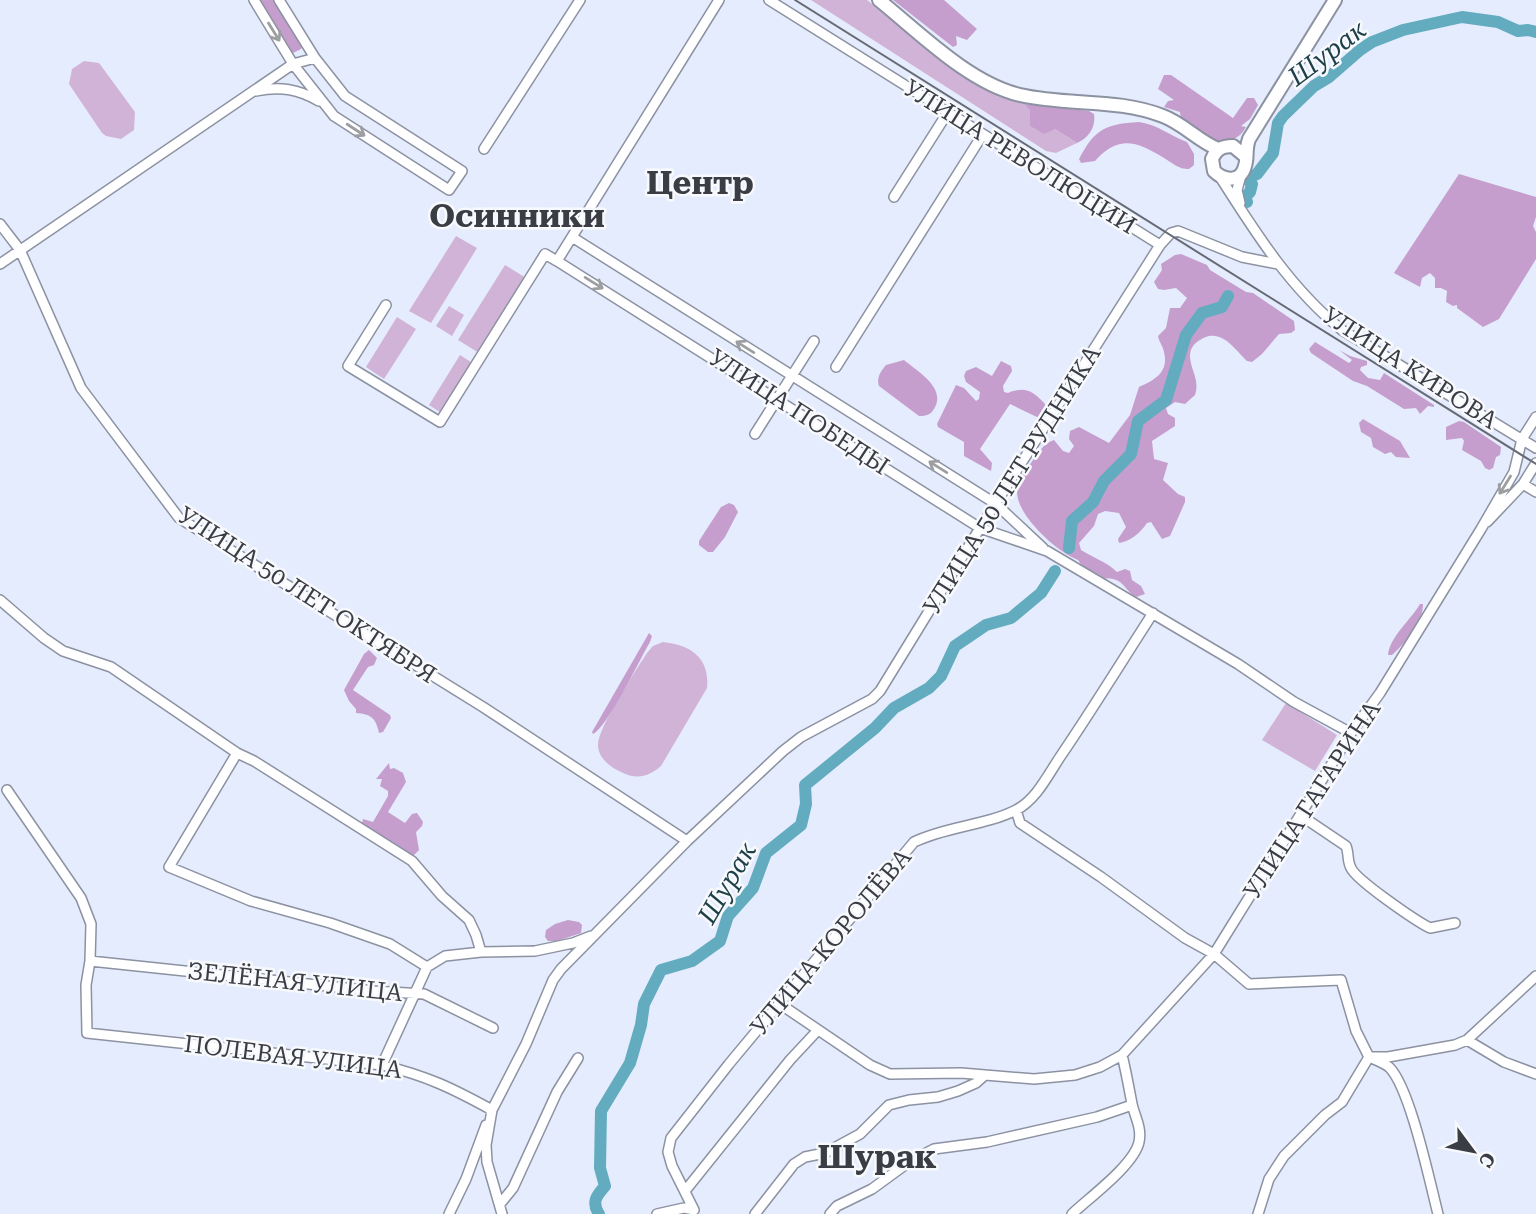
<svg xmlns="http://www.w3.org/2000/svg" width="1536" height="1214" font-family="'Roboto Serif',serif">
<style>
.green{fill:#d1b3d8}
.forest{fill:#c59ecd}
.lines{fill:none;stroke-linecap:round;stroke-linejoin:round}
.river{stroke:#63acbf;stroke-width:12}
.minor-casing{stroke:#8c92a2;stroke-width:12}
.major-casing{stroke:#8c92a2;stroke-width:16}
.minor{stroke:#fff;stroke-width:9}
.major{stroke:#fff;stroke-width:12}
.tram{stroke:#666a74;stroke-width:2}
.oneway{stroke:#9c9ea2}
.labels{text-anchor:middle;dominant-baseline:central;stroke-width:5;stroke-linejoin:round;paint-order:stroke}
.street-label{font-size:24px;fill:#3a3d44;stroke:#f8f9fd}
.water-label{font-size:26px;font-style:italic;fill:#1c3f48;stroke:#f8f9fd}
.district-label{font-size:32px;font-weight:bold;fill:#3a3d44;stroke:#f8f9fd}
</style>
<rect width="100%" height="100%" fill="#e5ecfd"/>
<path class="green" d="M811 0H867L951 68 1000 97 1024 104 1030 111 1031 126 1037 130 1055 129 1077 143 1056 153 1046 151Z
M84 61 99 63 135 112 134 130 121 139 106 136 102 133 69 84 72 69Z
M456 236 477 248 431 323 409 311Z
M505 265 526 278 479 353 458 340Z
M449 306 464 315 452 336 436 326Z
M397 317 416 329 384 379 366 367Z
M460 355 474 364 443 414 429 405Z
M663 642C691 645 710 658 707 688L661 766C648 777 637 780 621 772 610 767 598 758 598 745 598 727 636 670 647 653L653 646Z
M1286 703 1337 735 1315 771 1262 740Z"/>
<path class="forest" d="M258 0H277L303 44 301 49 293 53 288 51Z
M893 0H944L977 29 967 40 956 36 957 45 953 47Z
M1164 75H1171L1233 118 1247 98H1254L1258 105 1250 119 1241 126 1246 127C1240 139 1230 141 1218 142L1181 119 1180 112 1164 107 1168 101 1174 100 1158 89Z
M1024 104 1089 111 1094 114C1096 127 1089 138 1077 143L1055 129 1044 134 1030 126V111Z
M1139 122C1159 125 1170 136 1187 142L1194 154V165L1189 169C1178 169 1174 164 1164 158 1136 141 1119 135 1095 161L1081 163 1079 159C1095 129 1105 124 1139 122Z
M1459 174 1536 197V217L1533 226 1536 232V259L1499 319 1483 327 1457 308V305L1453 306 1446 302 1447 291 1441 288H1435V278L1430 273 1422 278 1420 287 1394 273Z
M1181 254 1207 265 1210 270 1246 292 1253 293 1294 321 1295 330 1291 333 1279 334 1262 354 1252 362 1247 361C1232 346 1219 325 1197 342 1192 346 1190 350 1190 357 1191 371 1200 380 1195 395L1185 404 1175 402 1166 408 1168 414 1175 418V426L1152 441 1154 459 1168 463 1163 480 1178 494 1185 497V502L1170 536 1162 539 1151 522 1147 523C1140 533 1131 541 1119 543L1118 539 1126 527 1119 513 1105 511 1098 514 1094 526 1079 543 1081 550C1092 557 1107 562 1117 572L1125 569 1130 571 1132 580 1141 586 1145 594 1136 597C1127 593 1124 581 1113 579 1109 578 1106 579 1102 578L1101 576 1082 566 1078 560C1057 552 1017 516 1017 492 1017 481 1024 472 1031 463 1038 454 1042 444 1054 440L1063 451 1069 453 1074 446 1069 439 1070 431 1079 427 1109 443 1130 415 1139 387C1155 380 1169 372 1164 352 1163 346 1159 342 1158 336L1166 328 1170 308H1180L1187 298 1176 288 1164 290 1158 289 1154 282 1162 270 1161 264 1175 255Z
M1315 342 1349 363 1352 360 1339 350 1350 356 1367 361V365L1361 367 1360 370 1368 378 1380 380 1384 373 1434 405V407L1428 406 1420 414 1416 408 1404 409 1367 386 1353 381 1311 353 1309 349Z
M904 360C918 372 947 388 934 409 930 415 927 416 919 416L879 386C876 378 881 371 886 365Z
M1001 361 1011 366 1012 371 1003 386 1004 392 1008 393C1025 386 1033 391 1045 404V411L1039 418 1010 404 980 449 992 463 991 471 964 456V442L938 427 937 424 956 385 964 388 976 401 979 399 980 392 966 382 964 376 966 371 976 367 992 376Z
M1363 419 1400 441 1410 458 1396 457 1391 452 1385 454 1373 447 1371 438 1361 432 1359 423Z
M1459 421 1464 422 1501 447 1500 455 1496 457 1493 468 1489 470 1485 468 1481 461 1462 450 1464 441 1462 438 1446 440V427Z
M729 503 734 505 738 512 725 537 713 552H708L699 545V541L721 507Z
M1420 604H1423C1423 623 1405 643 1392 655H1388C1390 636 1411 620 1420 604Z
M649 633 652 636 650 642C640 659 607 728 593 734L592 732Z
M369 650 377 658 374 665 368 667 353 690 390 715 391 718 383 732 379 733C376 718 371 714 356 713V709L349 701 344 690 364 654Z
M389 763 390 769 394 768 403 773 406 782 388 812 405 823 412 814 417 813 423 822 422 826 416 832 419 850 413 856 362 823 363 819 373 822 388 796V791L380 786 382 779H376Z
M568 920 579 922 582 925 581 933 557 941H548L545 937 546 930 555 924Z"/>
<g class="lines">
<path class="river" d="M1247 202 1245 197 1250 192 1252 184 1249 181 1250 177 1257 174 1273 153 1278 123 1283 116 1314 86 1329 77 1360 50 1372 42 1403 30 1462 17 1498 22 1518 31 1528 30 1536 32
M1069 548 1072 521 1093 502 1104 481 1131 454 1138 421 1166 400 1186 335 1202 313 1222 307 1228 296
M599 1214C591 1202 597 1195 605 1186L600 1168 601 1111 630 1063 641 1025 644 1004 661 970 692 961 720 941 728 916 753 888 766 853 801 825 806 804 805 785 875 728 894 708 929 688 941 676 955 646 986 625 1011 618 1041 593 1055 571"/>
<g class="minor-casing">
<path id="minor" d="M254 0 293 64 334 116 449 190 462 171 345 96 315 58 279 0
M769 0 1160 245 1171 233 1178 231 1242 257 1278 264
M256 91C280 86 298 89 319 101
M484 149 580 0
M1220 177C1255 232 1290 288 1342 330L1536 448
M894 197 948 112
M1240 203 1237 190 1241 175
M0 224 20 250 81 388 179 518 483 707 687 841
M572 237 996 504 1043 548
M557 261 980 528 1047 551 1238 664 1294 702 1351 733
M0 264 293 64 315 58
M386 305 348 366 440 422 545 254 557 261 719 0
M836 367 983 134
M755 434 814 341
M1523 484 1536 492
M1487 522 1523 484 1536 463
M0 600 44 638 63 651 111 667 237 753 254 761 412 861 442 896 469 920 476 935 481 952
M237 753 169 867 251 901 330 923 390 944 427 967 445 956 481 952 535 951 573 943 591 936
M7 790 81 898 91 924 90 961 86 985 87 1033 382 1065C427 1076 452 1088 492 1110L491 1112
M1016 810 1020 823 1101 877 1185 938 1214 954 1249 984 1341 980 1356 1031 1369 1057
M1300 815 1346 846C1349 853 1347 861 1351 868 1356 880 1416 921 1430 928L1455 923
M90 961 374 991 424 994 493 1028
M780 1004 870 1065 890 1074 961 1073 985 1075
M1467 1040 1536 976
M1369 1057C1376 1060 1384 1063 1389 1067 1410 1087 1430 1183 1438 1214
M1371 1057H1388L1455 1045 1467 1040 1504 1062 1536 1074
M382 1065 427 967
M685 1191 790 1060 818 1030
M500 1204 513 1188 557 1092 578 1058
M449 1214 466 1179 486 1125
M502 1214 487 1162 486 1145 492 1110 526 1044 553 980 561 969 687 841 783 751 801 737 872 699 880 691 980 528 1160 245
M657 1214 684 1208 694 1210 672 1166 668 1152 671 1138 729 1064 914 842C947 826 984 826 1016 810 1036 800 1048 775 1060 757 1092 710 1122 661 1153 613
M755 1214 794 1164 805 1157 825 1153 860 1134 889 1105 909 1100 938 1097 958 1091 976 1083 985 1075 1034 1079 1075 1075 1100 1067 1122 1055 1214 954 1351 733 1380 693 1481 529 1514 472 1522 439 1536 417
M830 1214 837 1206 872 1189 909 1162 934 1149 987 1142 1097 1117 1132 1105
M1072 1214C1090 1197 1134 1165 1139 1142 1142 1128 1135 1117 1132 1104 1129 1088 1126 1071 1122 1055
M1258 1214 1269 1179 1284 1156 1325 1115 1342 1102 1369 1057"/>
</g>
<g class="major-casing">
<path id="major" d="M879 0C920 33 969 83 1020 95 1068 106 1117 98 1163 116 1184 124 1198 141 1218 149
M1245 156 1233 146C1222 146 1216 149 1212 159L1214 171C1224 181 1241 183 1245 166 1248 157 1245 150 1249 139L1335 0"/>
</g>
<use href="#minor" class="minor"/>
<use href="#major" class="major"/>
<path class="tram" d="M795 0 1536 464"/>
</g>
<defs><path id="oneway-shaft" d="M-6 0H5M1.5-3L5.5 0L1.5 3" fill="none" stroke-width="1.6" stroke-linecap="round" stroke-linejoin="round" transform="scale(1.75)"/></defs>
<g class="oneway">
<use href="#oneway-shaft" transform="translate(274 32) rotate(58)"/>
<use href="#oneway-shaft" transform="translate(356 130) rotate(33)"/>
<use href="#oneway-shaft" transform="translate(594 283) rotate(32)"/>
<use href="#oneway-shaft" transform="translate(745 347) rotate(-148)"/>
<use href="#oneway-shaft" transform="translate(938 467) rotate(-148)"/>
<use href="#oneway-shaft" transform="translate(1505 485) rotate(122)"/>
</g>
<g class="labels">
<g class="street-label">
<text transform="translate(1020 157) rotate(32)">УЛИЦА РЕВОЛЮЦИИ</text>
<text transform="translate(1410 368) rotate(33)">УЛИЦА КИРОВА</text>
<text transform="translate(799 412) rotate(33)">УЛИЦА ПОБЕДЫ</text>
<text transform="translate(1012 480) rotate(-58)">УЛИЦА 50 ЛЕТ РУДНИКА</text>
<text transform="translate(307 595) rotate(33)">УЛИЦА 50 ЛЕТ ОКТЯБРЯ</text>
<text transform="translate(1312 800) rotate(-57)">УЛИЦА ГАГАРИНА</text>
<text transform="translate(831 942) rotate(-50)">УЛИЦА КОРОЛЁВА</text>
<text transform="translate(295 982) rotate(6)">ЗЕЛЁНАЯ УЛИЦА</text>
<text transform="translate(293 1057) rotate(7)">ПОЛЕВАЯ УЛИЦА</text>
</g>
<g class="water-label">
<text transform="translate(1327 53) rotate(-37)">Шурак</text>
<text transform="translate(727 883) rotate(-60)">Шурак</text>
</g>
<g class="district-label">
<text x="700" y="183">Центр</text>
<text x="517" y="216">Осинники</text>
<text x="877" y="1157">Шурак</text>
</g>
</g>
<g transform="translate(1473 1151) rotate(122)" stroke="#f8f9fd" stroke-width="5" paint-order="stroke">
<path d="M0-5L12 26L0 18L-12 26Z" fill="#3a3d44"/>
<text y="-10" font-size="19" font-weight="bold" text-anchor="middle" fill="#3a3d44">С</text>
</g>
</svg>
